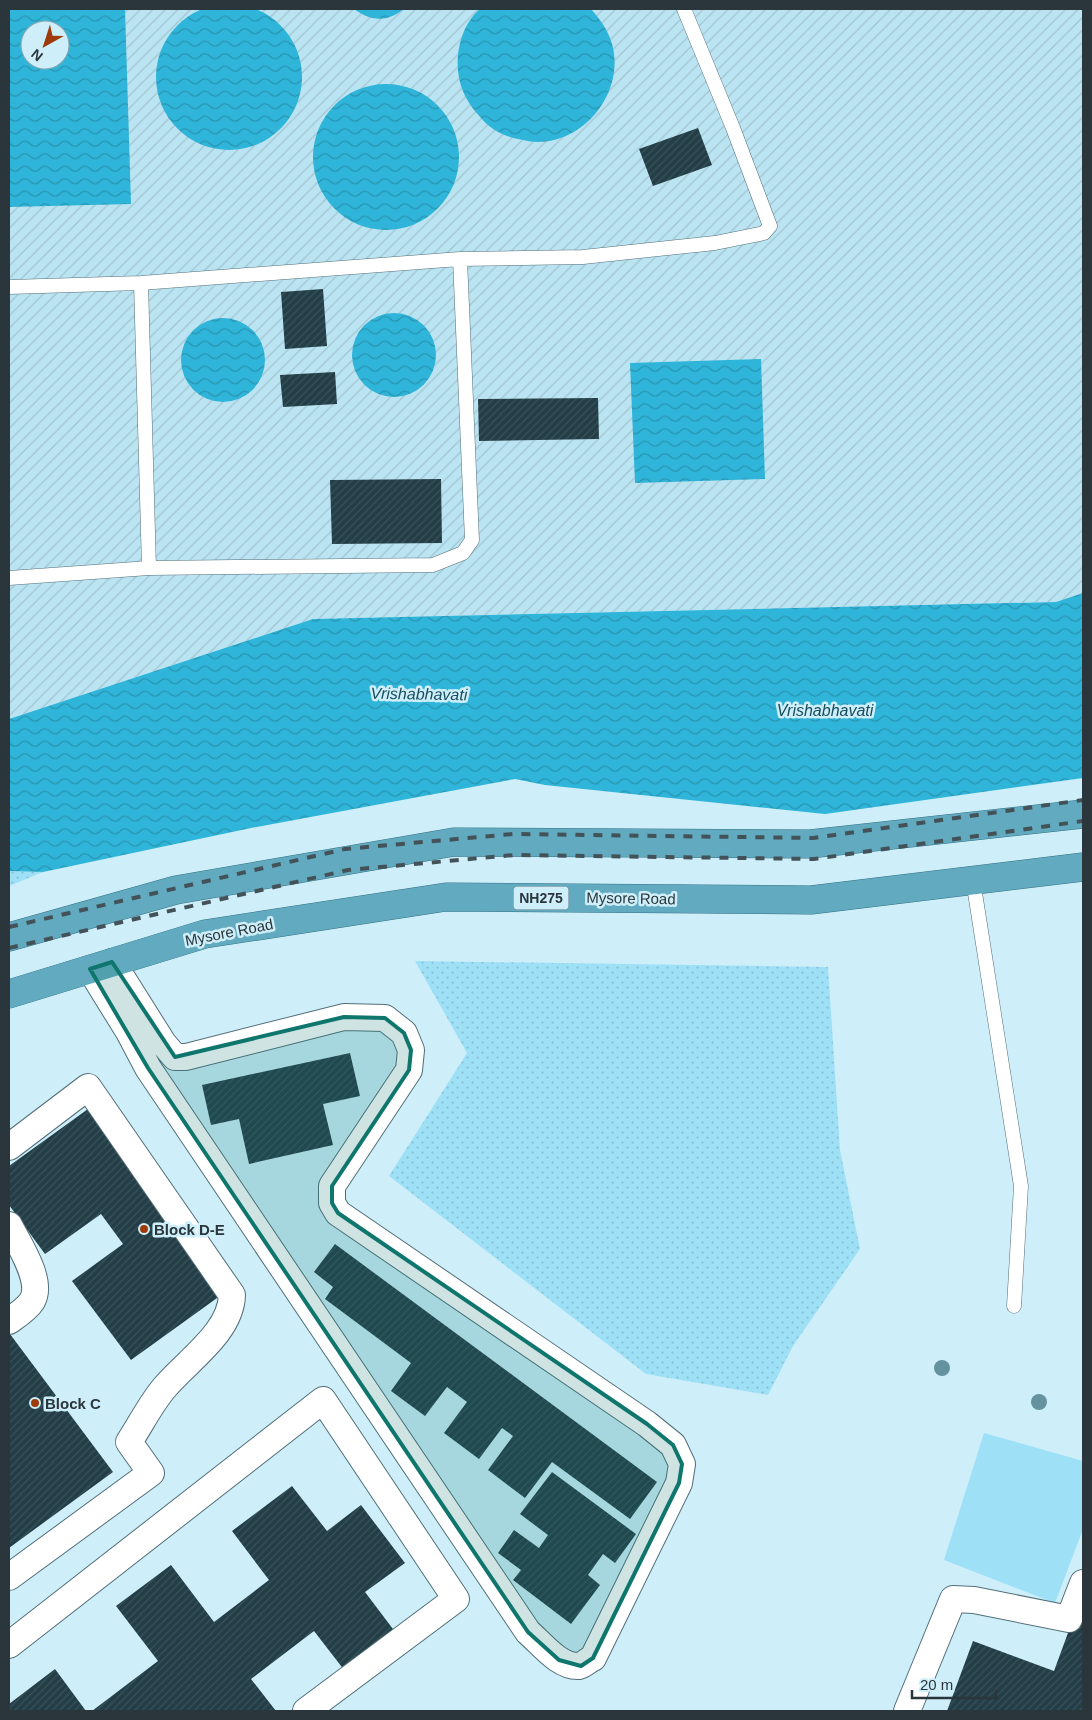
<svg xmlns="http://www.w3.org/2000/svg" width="1092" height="1720" font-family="Arial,sans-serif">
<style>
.industrial{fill:url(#industrial-furrows);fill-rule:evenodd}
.grass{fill:url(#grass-dots)}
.park{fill:#9ee0f6}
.water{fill:url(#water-waves);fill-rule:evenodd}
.building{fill:url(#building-hatch)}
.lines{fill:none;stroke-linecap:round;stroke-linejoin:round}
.service-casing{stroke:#526f79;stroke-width:15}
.minor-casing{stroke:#526f79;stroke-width:28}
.trunk-casing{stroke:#357386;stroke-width:29}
.service{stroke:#fff;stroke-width:14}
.minor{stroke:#fff;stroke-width:26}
.trunk{stroke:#62aabf;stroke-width:28}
.rail{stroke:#435258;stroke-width:4;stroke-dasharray:9 9;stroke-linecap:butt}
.tree{fill:#64929f}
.marked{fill:#0f766e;fill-opacity:0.2;stroke:#0f766e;stroke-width:4;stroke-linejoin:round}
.poi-dot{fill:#9f3b0b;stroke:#ceeffa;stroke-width:2}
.labels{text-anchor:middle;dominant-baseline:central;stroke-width:5;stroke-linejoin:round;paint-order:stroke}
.shield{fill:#ceeffa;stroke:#5b6e74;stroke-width:1}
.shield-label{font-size:14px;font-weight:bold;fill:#2a363b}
.street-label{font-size:15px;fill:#2a363b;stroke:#ceeffa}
.poi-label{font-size:15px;font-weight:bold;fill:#2a363b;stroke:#ceeffa;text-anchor:start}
.water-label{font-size:16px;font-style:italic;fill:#184d5d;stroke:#ceeffa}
</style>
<defs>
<pattern id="industrial-furrows" width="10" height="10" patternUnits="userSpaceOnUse" patternTransform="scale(1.25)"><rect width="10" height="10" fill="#bbe4f2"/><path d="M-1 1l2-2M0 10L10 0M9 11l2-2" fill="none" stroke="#a1c4d0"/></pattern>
<pattern id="grass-dots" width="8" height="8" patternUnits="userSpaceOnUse" patternTransform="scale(1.25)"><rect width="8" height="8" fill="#9ee0f6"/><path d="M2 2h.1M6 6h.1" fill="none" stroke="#88c1d4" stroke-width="1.8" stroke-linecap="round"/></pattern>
<pattern id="water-waves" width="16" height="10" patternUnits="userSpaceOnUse" patternTransform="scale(1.25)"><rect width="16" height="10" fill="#2fb5d9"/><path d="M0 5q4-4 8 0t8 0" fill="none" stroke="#2894b1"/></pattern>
<pattern id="building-hatch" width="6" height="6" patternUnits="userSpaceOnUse" patternTransform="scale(1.25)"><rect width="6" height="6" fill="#233e47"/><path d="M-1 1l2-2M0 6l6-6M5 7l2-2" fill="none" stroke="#3a525a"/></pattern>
</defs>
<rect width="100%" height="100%" fill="#ceeffa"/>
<path class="industrial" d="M9 9H1083V593L1056 602 313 619 9 719ZM30 30H60V60H30Z"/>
<path class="grass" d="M9 871 43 872 9 886Z
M415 961 828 967 840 1150 860 1249 793 1346 768 1395 646 1374 389 1176 467 1053Z"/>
<path class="park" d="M984 1433 1083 1461V1529L1055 1603 944 1560Z"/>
<path class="water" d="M156 77a73 73 0 1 1 146 0a73 73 0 1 1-146 0Z
M9 9H125L131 204 9 207ZM30 30H60V60H30Z
M354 9H404C387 22 372 22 354 9Z
M480 9H591C601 20 610 33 613 48 623 93 585 142 538 142 533 142 528 141 523 140 507 138 491 130 481 118 468 104 460 90 458 71 456 49 463 23 480 9Z
M313 157a73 73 0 1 1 146 0a73 73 0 1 1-146 0Z
M352 355a42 42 0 1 1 84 0a42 42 0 1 1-84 0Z
M181 360a42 42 0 1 1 84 0a42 42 0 1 1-84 0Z
M761 359 765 479 635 483 630 363Z
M1083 593V778L825 814 545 785 515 779 251 828 43 872 9 871V719L313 619 1056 602Z"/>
<path class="building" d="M698 128 712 165 653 186 639 149Z
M323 289 327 346 285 349 281 292Z
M335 372 337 404 283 407 280 375Z
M598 398 599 439 479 441 478 399Z
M441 479 442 543 332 544 330 480Z
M350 1053 360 1096 323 1104 333 1145 249 1164 239 1119 211 1125 202 1085Z
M88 1109 224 1293 131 1360 72 1281 123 1244 101 1214 45 1254 9 1205V1166Z
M335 1244 657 1482 630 1519 552 1462 525 1498 488 1470 513 1436 502 1428 479 1459 444 1433 467 1402 447 1387 425 1416 391 1391 411 1363 325 1299 333 1287 314 1272Z
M10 1334 113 1472 9 1548V1335Z
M552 1472 636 1534 615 1563 603 1554 588 1575 600 1585 571 1624 513 1580 521 1570 498 1553 514 1530 539 1548 548 1535 520 1514Z
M292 1486 327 1531 361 1505 405 1563 365 1592 399 1637 348 1675 314 1631 251 1679 276 1711H92L158 1661 116 1606 171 1565 214 1622 269 1580 232 1531Z
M1083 1592V1711H947L973 1641 1054 1671Z
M55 1669 86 1711H11L9 1708V1704Z"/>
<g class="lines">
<g class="service-casing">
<path id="service" d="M141 283 149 568
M9 287 141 283 460 259 583 257 715 243 764 233 770 226 733 128 684 9
M9 578 149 568 433 565 463 553 472 540 460 259
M973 880 1021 1186 1014 1306"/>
</g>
<g class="minor-casing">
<path id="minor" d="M90 969 129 1032 148 1068 528 1632C542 1644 559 1667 579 1666 584 1665 588 1660 593 1658L679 1483 682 1464 673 1445 647 1424 338 1213 332 1203V1186L409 1070 411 1050 404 1033 385 1018 344 1017 186 1057H175L163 1043 112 962
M9 1147 88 1087 232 1295C231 1332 188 1360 165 1387 151 1403 141 1424 129 1442L151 1473 9 1577
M9 1225C18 1243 44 1281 32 1301 27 1309 16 1316 9 1321
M9 1645 323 1400 456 1599 306 1711
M907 1711 953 1599 974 1600 1069 1619 1083 1583"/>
</g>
<g class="trunk-casing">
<path id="trunk" d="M9 937 176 890 454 842 810 844 1083 814
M9 994 205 934 446 897 811 900 1083 867"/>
</g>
<use href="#service" class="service"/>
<use href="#minor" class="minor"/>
<use href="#trunk" class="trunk"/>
<path class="rail" d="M9 927 345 849 513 834 813 838 1083 800
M9 948 348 870 514 855 814 859 1083 821"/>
</g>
<g class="tree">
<circle cx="942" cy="1368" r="8"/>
<circle cx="1039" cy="1402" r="8"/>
</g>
<path class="marked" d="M112 962 175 1057 344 1017 385 1018 404 1033 411 1050 409 1070 332 1186V1203L338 1213 647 1424 673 1445 682 1464 679 1483 593 1658 581 1666 559 1660 528 1632 148 1068 90 969Z"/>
<g class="poi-dot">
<circle cx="144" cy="1229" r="5"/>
<circle cx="35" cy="1403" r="5"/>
</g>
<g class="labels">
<rect class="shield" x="513.5" y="886.5" width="55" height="23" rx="4"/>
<g class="shield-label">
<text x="541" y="898">NH275</text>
</g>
<g class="street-label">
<text transform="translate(631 898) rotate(1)">Mysore Road</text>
<text transform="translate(229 932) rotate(-11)">Mysore Road</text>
</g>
<g class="poi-label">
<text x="154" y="1229">Block D-E</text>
<text x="45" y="1403">Block C</text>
</g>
<g class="water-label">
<text transform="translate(419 694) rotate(1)">Vrishabhavati</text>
<text x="825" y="710">Vrishabhavati</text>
</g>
</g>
<rect width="1092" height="1720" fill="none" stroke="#2a363b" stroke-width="20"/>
<g transform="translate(45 45) rotate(219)"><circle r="24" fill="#ceeffa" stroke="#8ca5ae"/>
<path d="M0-4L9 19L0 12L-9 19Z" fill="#9f3b0b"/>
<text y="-8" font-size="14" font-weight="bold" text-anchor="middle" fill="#2a363b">N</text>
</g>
<path d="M912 1690v8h84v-8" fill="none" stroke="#2a363b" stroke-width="2.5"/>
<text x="920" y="1690" font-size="15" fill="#2a363b" stroke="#ceeffa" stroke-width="4" paint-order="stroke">20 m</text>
</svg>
